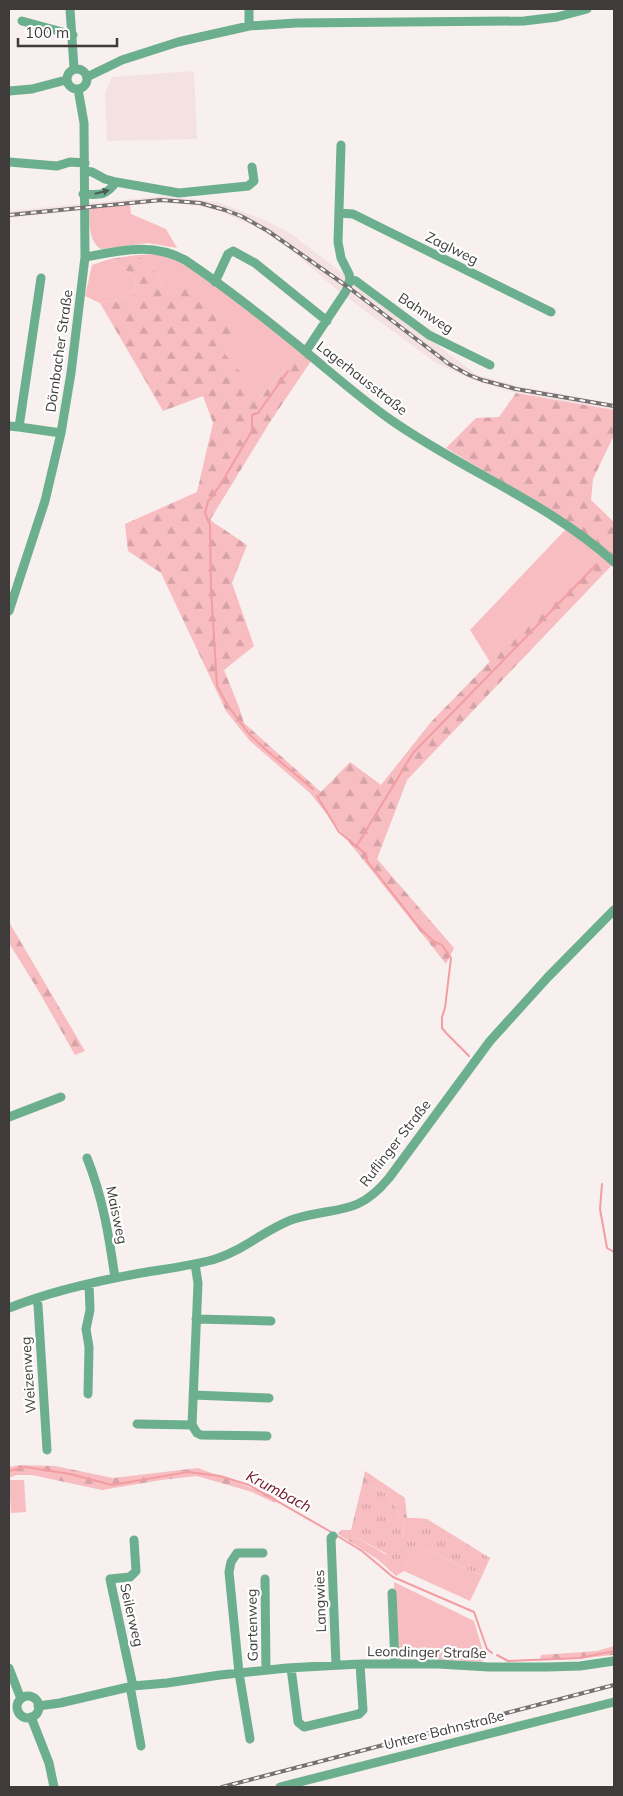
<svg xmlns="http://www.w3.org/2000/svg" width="623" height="1796" font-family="Mulish,sans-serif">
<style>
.built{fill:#f4e2e3}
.green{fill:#f7bdc0}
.forest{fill:url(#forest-firs)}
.park{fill:url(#park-tufts)}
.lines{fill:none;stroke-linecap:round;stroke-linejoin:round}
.stream{stroke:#f39da3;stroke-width:2}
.minor{stroke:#6baf8e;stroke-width:9}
.rail-casing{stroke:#777171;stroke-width:4}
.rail{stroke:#fefefe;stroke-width:2;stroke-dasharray:5.5;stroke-linecap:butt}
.oneway{fill:#4c5e54}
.labels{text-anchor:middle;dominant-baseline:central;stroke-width:4.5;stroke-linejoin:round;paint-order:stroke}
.street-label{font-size:14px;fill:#3f3b3b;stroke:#fefefe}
.water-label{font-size:15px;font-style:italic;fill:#711327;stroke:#fefefe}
</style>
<defs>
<pattern id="forest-firs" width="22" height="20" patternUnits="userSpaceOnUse" patternTransform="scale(1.25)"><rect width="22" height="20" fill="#f7bdc0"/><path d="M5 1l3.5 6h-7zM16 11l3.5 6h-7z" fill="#d5a3a6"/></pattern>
<pattern id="park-tufts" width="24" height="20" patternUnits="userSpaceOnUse" patternTransform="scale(1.25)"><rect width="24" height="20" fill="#f7bdc0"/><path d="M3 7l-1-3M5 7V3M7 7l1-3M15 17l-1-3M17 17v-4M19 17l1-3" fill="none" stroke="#d5a3a6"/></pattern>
</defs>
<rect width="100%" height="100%" fill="#f8efef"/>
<path class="built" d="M194 71 197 139 107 141 105 93 112 77Z
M164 196 218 202 262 219 290 233 477 375 517 386 614 404V410L516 393 476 381 436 363 337 290 289 248 256 227 219 211 199 206 163 202 9 218V211Z"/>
<path class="green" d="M130 205 131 214 166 229 177 248 148 243 101 249C88 241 90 222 89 209Z
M158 254C185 261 204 278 227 295 251 314 276 332 299 352L261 396 223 353 190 287H163L153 267 137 255Z
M110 259 136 278 133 296 100 303 85 296 92 265Z
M567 528 597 552 490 662 470 630Z
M9 1480H24L26 1512 11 1513Z
M404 1518H417L418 1540H403Z
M416 1545 482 1576 470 1601 404 1571Z
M394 1582 474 1621 485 1658 482 1662 434 1659 396 1660Z"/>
<path class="forest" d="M137 255 153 267 163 287H190L237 323 224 353 261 396 299 352 311 361 270 422 210 520 247 545 232 583 254 646 224 670 239 707 244 723 321 792 350 762 381 785 431 722 597 552 612 565 407 780 377 859 454 948 446 964 310 793 250 741 226 711 161 573 128 551 125 524 197 492 213 423 203 396 163 411 100 303 133 296 136 278 110 259Z
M516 393 614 410V435L593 479 591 500 614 522V559L566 520 446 448 476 418 499 417Z
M9 922 85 1051 75 1055 38 990 9 943Z
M21 1465 55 1466 113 1478 198 1468 276 1497 275 1503 252 1492 197 1476 161 1480 102 1490 32 1475H16L9 1478V1467Z
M365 1471 405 1498 407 1518 399 1517C395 1495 381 1491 363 1481Z
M341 1530H351L352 1535 387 1555 384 1565 377 1559 338 1534Z
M614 1646V1655H612L576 1659 540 1660 541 1655 597 1651Z"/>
<path class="park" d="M363 1481C381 1491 395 1495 399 1517L404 1518 403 1540H417V1518L427 1519 490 1558 482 1576 416 1545 404 1571 396 1576 384 1565 387 1554 352 1535 351 1530Z"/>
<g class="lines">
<path class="stream" d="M288 371 258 413 252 415V431L219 487C215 491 213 498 208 501L205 513 210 525 211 589 217 686 228 706 249 734 265 749 313 789
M317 796 339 832 366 854 367 861 418 926 433 941 442 945 451 958 445 1008 442 1017V1028L447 1034 469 1056
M356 847 413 753 597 564
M602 1184 600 1209 607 1248 614 1252
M9 1471 25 1467 70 1474 112 1485 188 1472 220 1476 249 1485 331 1532 362 1551 393 1577 474 1612 487 1649 492 1653
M497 1655 508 1661 580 1658 614 1651"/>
<path class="minor" d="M70 9 74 68
M249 9V26
M22 21 73 35
M67 79a10 10 0 1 1 20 0a10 10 0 1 1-20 0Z
M87 77 122 60 178 42 249 26 296 23 524 21 557 17 587 9
M9 91 32 89 66 80
M9 162 57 166 70 162 85 163
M85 171 92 172 105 179 116 182 179 193 248 186 254 181 252 167
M83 194C100 195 106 196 116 182
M339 213 353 214 551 312
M85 257C121 251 151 242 185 260 227 288 267 320 306 352 334 375 361 399 391 420 464 471 549 503 614 562
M41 278 19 427 61 433
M350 279 356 281 429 335 490 365
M215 282 228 254 233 251 255 263 327 321
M306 351 346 291 350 279 349 274 341 258 338 242 341 145
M9 426 19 427
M9 611 45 501 61 433 71 373 85 257 84 123 78 89
M9 1117 61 1097
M87 1158C103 1198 109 1236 115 1278
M195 1264 198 1283 192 1425 197 1433 201 1435 267 1436
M36 1298 38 1305 47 1450
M9 1308C51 1291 96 1281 141 1273 165 1269 189 1266 212 1260 242 1252 265 1229 294 1219 336 1206 357 1217 389 1178L490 1041 548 977 614 910
M196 1319 271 1321
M88 1394 89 1347 86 1329 90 1310 89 1284
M193 1395 269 1398
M137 1424 192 1425
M333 1536 331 1538 336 1665
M265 1579 266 1670
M392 1593 395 1664
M9 1668 21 1699
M291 1668 298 1722 304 1727 359 1714 363 1710 360 1664
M130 1686 141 1746
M133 1686 110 1579 130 1577 136 1571 134 1540
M17 1707a11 11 0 1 1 22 0a11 11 0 1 1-22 0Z
M38 1706 60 1703 133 1686 167 1683 220 1675 287 1668 360 1664H438L489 1667H547L580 1666 614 1661
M31 1717 49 1763 54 1787
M250 1739 239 1673 229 1572 231 1562 237 1553H263
M280 1787 614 1702"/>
<g class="rail-casing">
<path id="rail" d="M9 215 161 200 200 203 225 210 241 216 268 231 348 287 449 364 469 375 482 380 516 389 614 406
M222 1787 614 1685"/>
</g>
<use href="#rail" class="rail"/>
</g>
<defs><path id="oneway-solid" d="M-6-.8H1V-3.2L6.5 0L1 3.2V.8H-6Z" transform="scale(1.25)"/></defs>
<use class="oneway" href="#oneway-solid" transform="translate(102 192) rotate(-14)"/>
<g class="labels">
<g class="street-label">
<text transform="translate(452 248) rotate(26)">Zaglweg</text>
<text transform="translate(426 313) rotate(33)">Bahnweg</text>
<text transform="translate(59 351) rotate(-82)">Dörnbacher Straße</text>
<text transform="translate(362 378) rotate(38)">Lagerhausstraße</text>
<text transform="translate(395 1143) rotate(-52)">Ruflinger Straße</text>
<text transform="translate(117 1215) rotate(78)">Maisweg</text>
<text transform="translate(28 1375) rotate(-94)">Weizenweg</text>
<text transform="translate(320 1601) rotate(-92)">Langwies</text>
<text transform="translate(132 1615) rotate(77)">Seilerweg</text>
<text transform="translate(252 1625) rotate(-91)">Gartenweg</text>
<text transform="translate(427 1652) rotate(1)">Leondinger Straße</text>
<text transform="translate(444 1730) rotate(-14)">Untere Bahnstraße</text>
</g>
<g class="water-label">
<text transform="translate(279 1491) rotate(28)">Krumbach</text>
</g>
</g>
<rect width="623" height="1796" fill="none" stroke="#3f3b3b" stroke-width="20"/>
<path d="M18 38v8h99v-8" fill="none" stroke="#3f3b3b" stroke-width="2.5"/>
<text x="25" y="38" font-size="15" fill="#3f3b3b" stroke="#fefefe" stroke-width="4" paint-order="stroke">100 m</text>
</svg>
